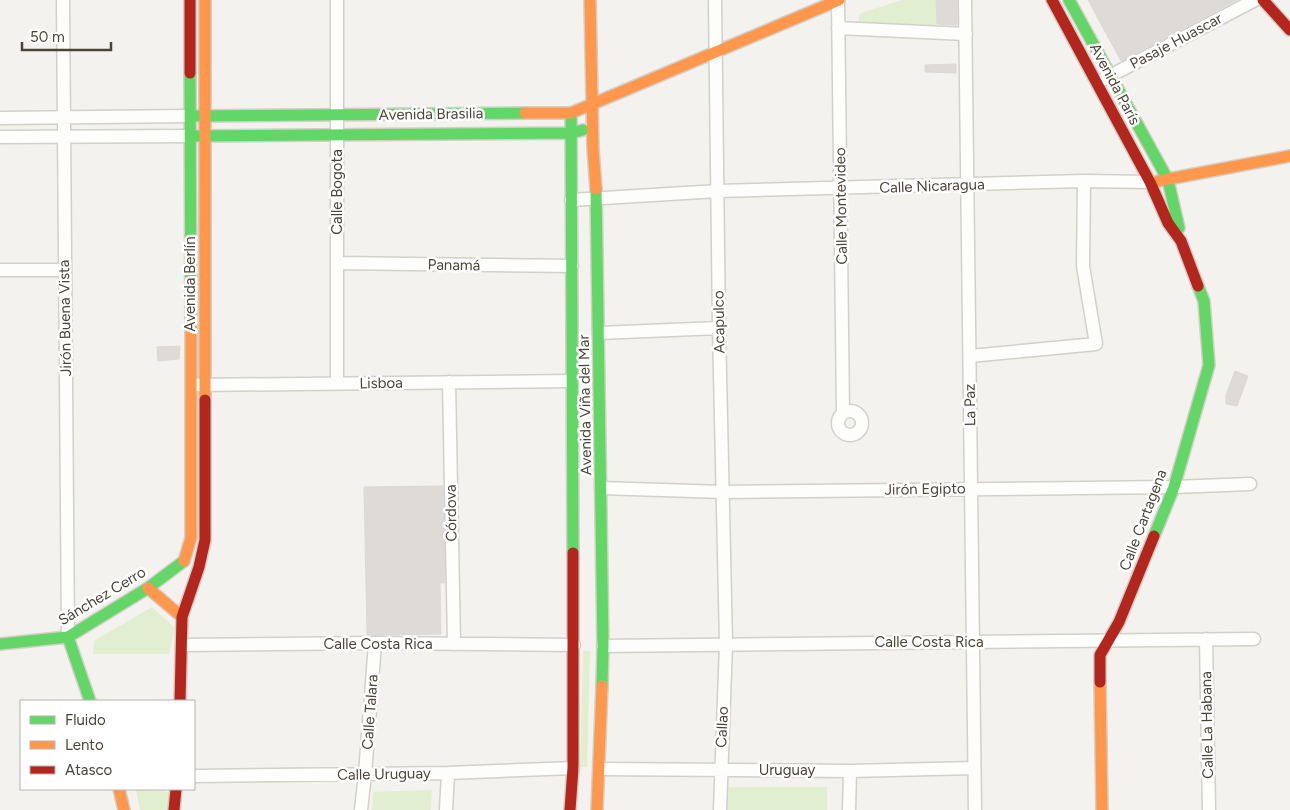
<svg xmlns="http://www.w3.org/2000/svg" width="1290" height="810" font-family="Figtree,sans-serif">
<style>
.green{fill:#e1eecf}
.building{fill:#dedbd6;stroke:#dcd9d4}
.lines{fill:none;stroke-linecap:round;stroke-linejoin:round}
.street-casing{stroke:#d2d0cb;stroke-width:15}
.fast-casing{stroke:#d3cfc5;stroke-width:14}
.slow-casing{stroke:#d3cfc5;stroke-width:14}
.jam-casing{stroke:#d3cfc5;stroke-width:14}
.street{stroke:#fdfdfc;stroke-width:12}
.fast{stroke:#63d668;stroke-width:11}
.slow{stroke:#ff974d;stroke-width:11}
.jam{stroke:#b3261e;stroke-width:11}
.labels{text-anchor:middle;dominant-baseline:central;stroke-width:5;stroke-linejoin:round;paint-order:stroke}
.street-label{font-size:15px;fill:#4b4439;stroke:#fff}
</style>
<rect width="100%" height="100%" fill="#f4f2ee"/>
<path class="green" d="M902 0H936L937 27 859 31V16L861 13Z
M152 607 175 628 169 654H93L94 641Z
M583 651H590L587 767H580Z
M726 787H827V810H726Z
M136 789 170 792 169 810H140Z
M432 790 431 810H372L373 792Z"/>
<path class="building" d="M936 0H957V25L937 24Z
M1088 0H1237L1121 61Z
M956 64V73L925 72V65Z
M180 346 179 359 158 361 157 347Z
M1235 371 1248 376 1237 406 1226 404V395Z
M443 486 445 583H440L441 634 367 635 364 487Z"/>
<g class="lines">
<g class="street-casing">
<path id="street" d="M63 0 68 637
M337 0V383
M715 0 719 328 726 644 720 810
M838 0 843 412
M965 0 975 810
M838 28 966 34
M1104 79 1255 0
M0 118 190 116
M0 137 190 136
M571 200 718 191 1084 181 1150 182
M337 263 572 266
M0 270H64
M599 333 719 328
M970 356 1096 344 1083 266 1084 181
M449 382 454 644
M197 385 572 381
M838 423a12 12 0 1 1 24 0a12 12 0 1 1-24 0Z
M601 488 723 492 1174 487 1250 484
M1206 639 1209 810
M182 645 375 643 574 645
M603 646 1254 639
M600 769 850 771 974 768
M194 776 448 773 573 768
M361 810 365 774 375 643
M446 810 448 773
M849 810 850 771"/>
</g>
<g class="fast-casing">
<path id="fast" d="M1069 0 1168 180 1179 228
M190 73 191 328
M571 113 573 553
M190 116 525 113
M194 136 571 133 583 130
M596 189 603 646 602 686
M1154 536 1174 487 1209 365 1204 301 1198 286
M68 637 90 701
M0 644 68 637 148 588 184 561"/>
</g>
<g class="slow-casing">
<path id="slow" d="M205 0V400
M590 0 593 149 596 189
M525 113H571L839 0
M1158 181 1290 156
M184 561 191 538V328
M148 588 182 617
M1100 682 1102 810
M119 789 124 810
M597 810 602 686"/>
</g>
<g class="jam-casing">
<path id="jam" d="M190 0V73
M1052 0 1150 182 1168 223 1181 241 1198 286
M1263 0 1290 30
M1100 682V655L1119 622 1154 536
M180 701 182 617 199 567 205 540V400
M174 810 176 789
M570 810 573 768V553"/>
</g>
<use href="#street" class="street"/>
<use href="#fast" class="fast"/>
<use href="#slow" class="slow"/>
<use href="#jam" class="jam"/>
</g>
<g class="labels">
<g class="street-label">
<text transform="translate(1176 41) rotate(-28)">Pasaje Huascar</text>
<text transform="translate(1115 84) rotate(62)">Avenida París</text>
<text transform="translate(431 114) rotate(-1)">Avenida Brasilia</text>
<text transform="translate(932 186) rotate(-2)">Calle Nicaragua</text>
<text transform="translate(337 192) rotate(-90)">Calle Bogota</text>
<text transform="translate(841 206) rotate(-91)">Calle Montevideo</text>
<text transform="translate(454 265) rotate(1)">Panamá</text>
<text transform="translate(190 284) rotate(-90)">Avenida Berlín</text>
<text transform="translate(65 318) rotate(-91)">Jirón Buena Vista</text>
<text transform="translate(719 322) rotate(-91)">Acapulco</text>
<text transform="translate(381 383) rotate(-1)">Lisboa</text>
<text transform="translate(585 405) rotate(-91)">Avenida Viña del Mar</text>
<text transform="translate(970 405) rotate(-91)">La Paz</text>
<text transform="translate(925 489) rotate(-1)">Jirón Egipto</text>
<text transform="translate(451 513) rotate(-91)">Córdova</text>
<text transform="translate(1143 520) rotate(-69)">Calle Cartagena</text>
<text transform="translate(102 596) rotate(-31)">Sánchez Cerro</text>
<text x="929" y="642">Calle Costa Rica</text>
<text x="378" y="644">Calle Costa Rica</text>
<text transform="translate(370 712) rotate(-86)">Calle Talara</text>
<text transform="translate(1207 725) rotate(-91)">Calle La Habana</text>
<text transform="translate(722 727) rotate(-87)">Callao</text>
<text x="787" y="770">Uruguay</text>
<text transform="translate(384 774) rotate(-1)">Calle Uruguay</text>
</g>
</g>
<rect x="20" y="700" width="175" height="90" fill="#ffffff" stroke="#b7b4b0"/>
<rect x="30" y="716" width="25" height="8" fill="#63d668" stroke="#b7b4b0"/>
<text x="65" y="725" font-size="15" fill="#4b4439">Fluido</text>
<rect x="30" y="741" width="25" height="8" fill="#ff974d" stroke="#b7b4b0"/>
<text x="65" y="750" font-size="15" fill="#4b4439">Lento</text>
<rect x="30" y="766" width="25" height="8" fill="#b3261e" stroke="#b7b4b0"/>
<text x="65" y="775" font-size="15" fill="#4b4439">Atasco</text>
<path d="M22 42v8h89v-8" fill="none" stroke="#4b4439" stroke-width="2.5"/>
<text x="30" y="42" font-size="15" fill="#4b4439" stroke="#ffffff" stroke-width="4" paint-order="stroke">50 m</text>
</svg>
